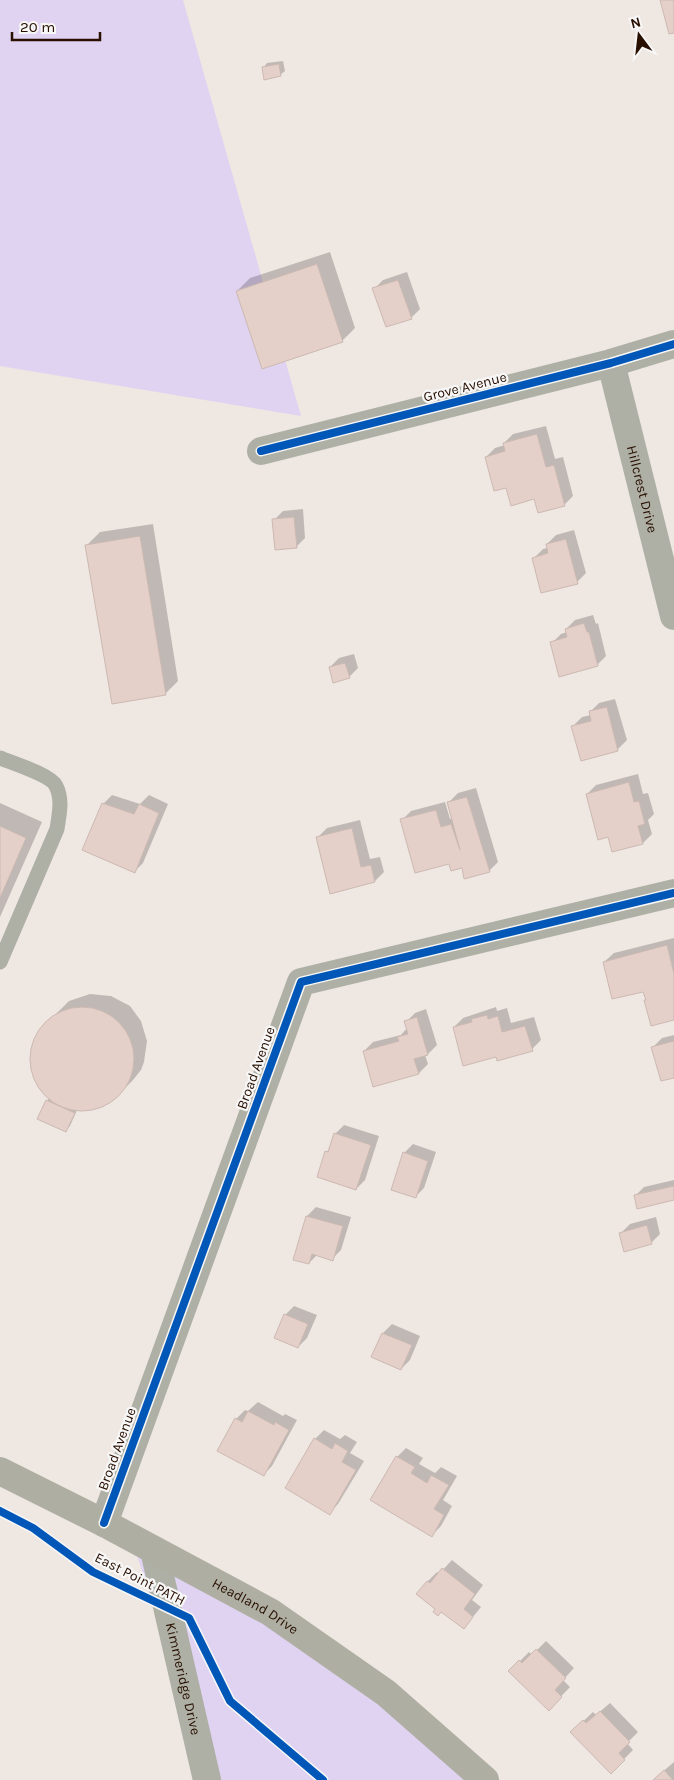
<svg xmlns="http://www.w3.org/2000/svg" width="674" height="1780" font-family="Karla,sans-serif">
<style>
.green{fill:#e0d3f1}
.shadow{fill:#0003}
.building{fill:#e4d0c9;stroke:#ccb9b2}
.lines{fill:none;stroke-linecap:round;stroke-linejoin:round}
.service{stroke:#aeb0a5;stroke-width:15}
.minor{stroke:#aeb0a5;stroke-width:28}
.secondary{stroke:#aeafa2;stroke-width:28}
.cycleway-casing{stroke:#f7f7f7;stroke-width:11}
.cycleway{stroke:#0057b8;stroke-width:8}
.labels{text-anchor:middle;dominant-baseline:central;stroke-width:4.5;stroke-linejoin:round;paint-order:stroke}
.street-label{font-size:14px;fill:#280f00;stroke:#f7f7f7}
</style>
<rect width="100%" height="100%" fill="#efe7e2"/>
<path class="green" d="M0 0H183L301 416 0 366Z
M132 1539 199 1577 491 1780H208Z"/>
<path class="shadow" d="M283 61 285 71 280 75 263 68 267 63Z
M330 252 355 328 342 341 237 291 250 278Z
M407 272 420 309 411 318 374 289 383 280Z
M546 426 555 459 563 457 573 496 564 505 535 498 507 486 486 457 495 448 505 445 504 443 513 434Z
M303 509 305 538 296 547 274 520 283 511Z
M153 524 178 681 165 694 87 545 100 532Z
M574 530 586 573 577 582 534 558 543 549 548 548 547 544 556 535Z
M593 615 596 624 598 623 606 656 597 665 552 643 561 634 567 632 566 629 575 620Z
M354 654 358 668 349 677 330 667 339 658Z
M615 699 627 740 618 749 573 726 582 717 591 715 590 712 599 703Z
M638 774 643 794 648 793 654 814 648 820 652 834 643 843 609 835 587 794 596 785Z
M476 788 498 862 489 871 450 863 402 820 411 811 445 802 450 819 453 818 449 802 458 793Z
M112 795 140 804 149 795 168 804 143 863 134 872 103 804Z
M0 803 42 822 0 917Z
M360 820 370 859 380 857 384 872 375 881 318 837 327 828Z
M674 938V1019L645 1001 647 999 644 990 604 962 614 953Z
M90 994 111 996 130 1006 141 1021 147 1041 144 1062 141 1070 133 1080 119 1094 102 1107 77 1110 70 1126 66 1130 47 1101 50 1097 39 1085 31 1063 33 1047 40 1030 69 1001Z
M496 1007 497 1011 507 1008 511 1023 534 1017 541 1040 532 1049 497 1055 454 1027 463 1018Z
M426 1009 437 1045 428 1054 425 1055 428 1064 419 1073 364 1051 373 1042 401 1035 407 1028 406 1022 415 1013Z
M674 1035V1076L653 1047 662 1038Z
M344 1125 379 1136 365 1180 356 1189 326 1152 331 1148 335 1134Z
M413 1144 436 1152 424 1188 415 1197 404 1153Z
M674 1180V1199L635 1196 644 1187Z
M316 1207 351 1217 341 1250 332 1259 317 1255 309 1263 295 1259 307 1216Z
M656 1217 660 1234 651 1243 621 1233 630 1224Z
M294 1306 317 1315 307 1338 298 1347 285 1315Z
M392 1324 420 1336 410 1360 401 1369 373 1357 383 1333Z
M258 1402 283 1416 285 1414 297 1420 272 1466 263 1475 219 1451 236 1419 245 1410 248 1411Z
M324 1430 340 1439 345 1435 357 1442 350 1453 364 1461 338 1504 329 1513 315 1439Z
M406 1448 423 1458 419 1464 435 1473 441 1467 457 1476 443 1500 452 1506 441 1526 432 1535 397 1457Z
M452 1560 483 1585 472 1600 481 1607 464 1628 442 1611 438 1615 437 1609 418 1594 428 1581 437 1572 439 1574Z
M546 1641 574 1668 563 1680 570 1687 549 1709 510 1671 529 1652 532 1655Z
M610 1703 638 1732 627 1743 633 1750 611 1772 572 1732 593 1712 596 1715Z
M674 1762V1780H653Z"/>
<path class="building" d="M660 0H674V33L669 34Z
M279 64 281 76 264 80 262 67Z
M317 264 343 342 262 369 236 291Z
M398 280 412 319 386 327 372 288Z
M537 434 546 467 554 465 565 506 538 513 534 499 511 506 506 488 494 491 485 457 505 451 503 443Z
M294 517 297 548 275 550 272 519Z
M140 536 166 695 112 704 85 545Z
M566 539 578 584 541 593 532 558 548 553 546 544Z
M584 623 587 632H589L598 666 559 677 550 642 567 637 565 629Z
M345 663 350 678 333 683 329 667Z
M607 707 618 751 581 761 571 726 591 721 589 711Z
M629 782 634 802 639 801 645 824 638 826 643 844 612 852 608 837 598 840 586 794Z
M467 797 490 872 464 879 462 868 451 871 449 864 415 873 400 819 436 810 441 827 451 824 460 850 447 802Z
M102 803 134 814 139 804 159 813 135 873 82 850Z
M0 826 26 838 0 898Z
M352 828 361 867 371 865 375 882 330 894 316 837Z
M667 945 674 974V1020L651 1026 644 1000H646L643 992 612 999 603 962Z
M30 1059a52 52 0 1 1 104 0a52 52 0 1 1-104 0Z
M487 1015 488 1019 498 1016 502 1032 525 1026 533 1051 497 1061 496 1057 463 1066 453 1027 472 1022 471 1019Z
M417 1017 428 1055 414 1059 419 1074 373 1087 363 1051 399 1041 397 1037 408 1034 404 1021Z
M674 1041V1078L661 1081 651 1047Z
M46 1100 75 1113 66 1132 37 1119Z
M334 1133 371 1145 356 1190 317 1177 325 1151 328 1152Z
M403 1152 428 1161 416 1198 391 1190Z
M674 1186V1200L637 1209 634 1195Z
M306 1216 343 1226 333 1261 312 1254 309 1264 293 1260Z
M647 1225 652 1244 624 1252 619 1233Z
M284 1314 308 1324 298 1348 274 1338Z
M382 1333 412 1345 401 1370 371 1357Z
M248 1411 274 1425 275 1422 289 1430 264 1476 217 1451 235 1418 242 1422Z
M314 1438 332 1449 335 1443 348 1451 342 1462 356 1470 330 1515 285 1488Z
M396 1456 415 1467 411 1473 427 1483 431 1475 449 1485 434 1509 444 1515 432 1537 370 1500Z
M442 1568 475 1594 464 1609 473 1617 464 1629 441 1612 438 1616 433 1612 435 1609 416 1594 427 1581 430 1583Z
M536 1649 566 1678 555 1690 562 1697 549 1711 508 1671 519 1660 522 1663Z
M600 1711 630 1742 619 1753 625 1760 611 1774 570 1732 583 1720 586 1723Z
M664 1770 673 1780H653Z"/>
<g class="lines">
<path class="service" d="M0 758C12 763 51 775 56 786 63 800 59 815 57 829L0 962"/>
<g class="minor">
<path id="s1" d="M611 363 674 616"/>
<path d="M261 451 611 363 674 344"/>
<path d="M104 1523 301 982 674 893"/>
<path id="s2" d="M154 1550 207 1780"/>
</g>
<path class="secondary" id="s3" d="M0 1471 104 1523 270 1612 386 1693 485 1780"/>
<g class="cycleway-casing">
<path id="cycleway" d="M261 451 611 363 674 344
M0 1511 33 1528 93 1572 189 1618 230 1701 323 1780
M104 1523 301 982 674 893"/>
</g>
<use href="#cycleway" class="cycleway"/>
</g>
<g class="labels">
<g class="street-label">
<text transform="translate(465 387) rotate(-14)">Grove Avenue</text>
<text stroke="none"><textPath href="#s1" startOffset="130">Hillcrest Drive</textPath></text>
<text transform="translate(256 1068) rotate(-70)">Broad Avenue</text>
<text transform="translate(117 1449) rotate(-70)">Broad Avenue</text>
<text transform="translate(140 1579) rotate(27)">East Point PATH</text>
<text stroke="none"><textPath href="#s3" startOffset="289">Headland Drive</textPath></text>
<text stroke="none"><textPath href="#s2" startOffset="132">Kimmeridge Drive</textPath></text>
</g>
</g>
<g transform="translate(639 35) rotate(345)" stroke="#f7f7f7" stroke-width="4" paint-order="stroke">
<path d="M0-4L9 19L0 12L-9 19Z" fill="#280f00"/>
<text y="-8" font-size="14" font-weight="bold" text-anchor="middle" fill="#280f00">N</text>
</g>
<path d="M12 32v8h88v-8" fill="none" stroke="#280f00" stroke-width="2.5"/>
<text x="20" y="32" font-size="15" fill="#280f00" stroke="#f7f7f7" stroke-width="4" paint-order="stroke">20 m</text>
</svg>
